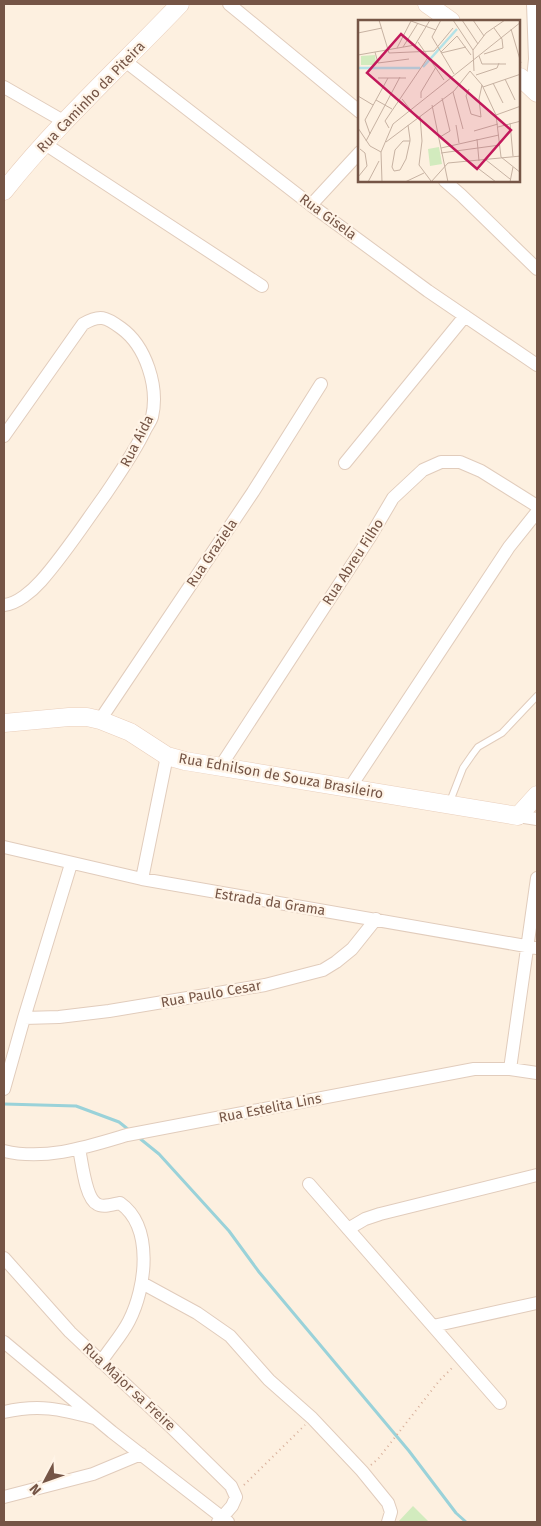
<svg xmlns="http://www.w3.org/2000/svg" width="541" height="1526" font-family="'Fira Sans',sans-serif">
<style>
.green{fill:#d2ebbe}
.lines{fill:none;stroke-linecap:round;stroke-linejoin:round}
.stream{stroke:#9ad2d9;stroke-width:3}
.lane-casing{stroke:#e1ccbc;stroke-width:8}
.street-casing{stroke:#e1ccbc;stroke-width:14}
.secondary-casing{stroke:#e9cebb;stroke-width:19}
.path{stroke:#d8af9a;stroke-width:2;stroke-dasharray:1 4;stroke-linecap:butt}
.lane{stroke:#fff;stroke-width:6}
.street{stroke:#fff;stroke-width:12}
.secondary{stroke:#fff;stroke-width:18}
.labels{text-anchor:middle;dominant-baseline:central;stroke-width:4.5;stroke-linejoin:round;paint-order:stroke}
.street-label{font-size:14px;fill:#755546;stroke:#fff4e7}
.inset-river{fill:none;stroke:#b4e2e7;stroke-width:2.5}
.inset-road{fill:none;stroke:#c7b2a2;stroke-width:1}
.view{fill:#c2185b;fill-opacity:0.15;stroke:#c2185b;stroke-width:2.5}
.inset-edge{fill:none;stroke:#755546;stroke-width:2.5}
</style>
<rect width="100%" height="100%" fill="#fdf0e0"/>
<path class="green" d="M413 1506 429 1522H398Z"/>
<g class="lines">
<path class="stream" d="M4 1104 76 1106 119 1122 129 1130
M138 1137 159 1154 229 1231 259 1272 409 1451 456 1513 466 1522"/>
<g class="lane-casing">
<path id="lane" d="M449 804 463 768 472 755 478 747 502 733 537 696"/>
</g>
<g class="street-casing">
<path id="street" d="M229 4 360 112
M125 61 311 205 428 291 537 365
M4 87 65 122
M532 88 535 59 533 4
M45 144 262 286
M445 181 461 195 537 269
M311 205 360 152
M4 436 83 324C100 314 106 317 121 328 146 346 159 387 152 417 151 421 147 426 145 430 134 453 119 474 105 495 84 524 65 554 41 581 32 591 17 604 4 605
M345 463 465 316
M100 720 253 492 321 384
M220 767 370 537 393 498 423 470 441 462H460L481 471 537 506
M349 789 509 547 537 512
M518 816 537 819
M4 847 142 879 537 948
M142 879 167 756
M24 1018 59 1017 109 1011 265 985 323 970 336 962 352 949 376 919
M510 1069 537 878
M4 1089 24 1018 71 864
M79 1149C82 1161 85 1198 97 1204 103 1208 114 1204 120 1203 154 1227 146 1288 129 1321 122 1335 110 1348 101 1362
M4 1151C45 1161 87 1147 127 1135L474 1069H510L537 1073
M309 1184 500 1403
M348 1229 365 1219 380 1214 537 1175
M4 1258 70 1332 173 1429 231 1486 236 1497 232 1506 218 1522
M142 1283 197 1313 230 1336 269 1380 312 1418 362 1471 388 1503 391 1512 388 1522
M433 1326 537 1303
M4 1342 112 1432 228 1522
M4 1412C39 1404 60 1409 94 1418
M4 1497 93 1474 141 1454"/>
</g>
<g class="secondary-casing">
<path id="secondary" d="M427 4 451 21
M520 77 537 93
M4 191C56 125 122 65 180 4
M4 723 69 717H87L100 720 130 732 167 756 185 761 518 816 537 795"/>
</g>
<path class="path" d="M371 1465 378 1459 439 1381 453 1367
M244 1485 305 1425"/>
<use href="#lane" class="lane"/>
<use href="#street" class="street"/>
<use href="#secondary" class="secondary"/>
</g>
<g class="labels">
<g class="street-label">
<text transform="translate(91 97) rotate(-46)">Rua Caminho da Piteira</text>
<text transform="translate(328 217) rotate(36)">Rua Gisela</text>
<text transform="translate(137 441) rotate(-63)">Rua Aida</text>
<text transform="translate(212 553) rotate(-56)">Rua Graziela</text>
<text transform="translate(353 562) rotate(-57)">Rua Abreu Filho</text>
<text transform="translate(281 776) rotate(10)">Rua Ednilson de Souza Brasileiro</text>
<text transform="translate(270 902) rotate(9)">Estrada da Grama</text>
<text transform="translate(211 994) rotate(-10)">Rua Paulo Cesar</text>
<text transform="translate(270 1108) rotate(-11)">Rua Estelita Lins</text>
<text transform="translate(129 1387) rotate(43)">Rua Major sa Freire</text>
</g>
</g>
<g transform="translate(358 20)">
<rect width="162" height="162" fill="#fdf0e0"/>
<path d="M17 35 18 45H3V36ZM81 127 84 144 72 146 70 129Z" fill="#d2ebbe"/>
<path class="inset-river" d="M65 47 99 9M0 48H62"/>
<path class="inset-road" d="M21 0 31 33 76 31 95 8M83 0 74 17 96 54M95 0 115 30M104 0 120 24M115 0 126 16M153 9 163 43M0 13 24 8M60 22 86 60M45 27 60 3M39 28 53 1 78 10M17 32 20 43 51 39M83 32 99 16 113 35M83 33 108 27M126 34 145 28 144 19 136 8M0 35 57 25 72 0M121 36 124 44H148M116 51 115 30 128 13 147 0M118 55 139 48 141 43M20 58H48M147 59 157 80M135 63 145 83M125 67 163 54M111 69 108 76 113 94 123 97 121 79 124 65M95 72 105 109M0 76 15 85M63 78V72L78 47M44 79 59 98M18 80 34 89M74 85 90 162M138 95 163 86M62 96 64 121 61 145 73 161M152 103 155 136M50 105 52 119V121L48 139 42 150 36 151 34 147 37 130 45 121H52M98 105 101 123M140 107 163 101M0 108 12 126 23 132M31 108 27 101 71 36M116 111 140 104M12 114 7 100 30 58M82 117 92 111 84 78M119 119 121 141M8 121 42 57M28 122 96 71 112 51 124 65 138 95 143 137M83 128 141 115M83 133 142 125M143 137 163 153M128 140 152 159M113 143 138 162M0 157 9 146 7 133 2 129M10 162 21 141M24 162 23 132 35 104 163 2M47 162 66 153M73 162 90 143 163 136M152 162 155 147"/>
<path class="view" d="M43 14 153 110 119 149 9 53Z"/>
<rect width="162" height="162" class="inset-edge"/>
</g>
<rect width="541" height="1526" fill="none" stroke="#755546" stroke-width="10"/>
<g transform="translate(45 1481) rotate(229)" stroke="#fff4e7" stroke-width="4" paint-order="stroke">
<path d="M0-4L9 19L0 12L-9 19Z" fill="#755546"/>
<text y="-8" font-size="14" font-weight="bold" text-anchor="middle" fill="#755546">N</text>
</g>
</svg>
